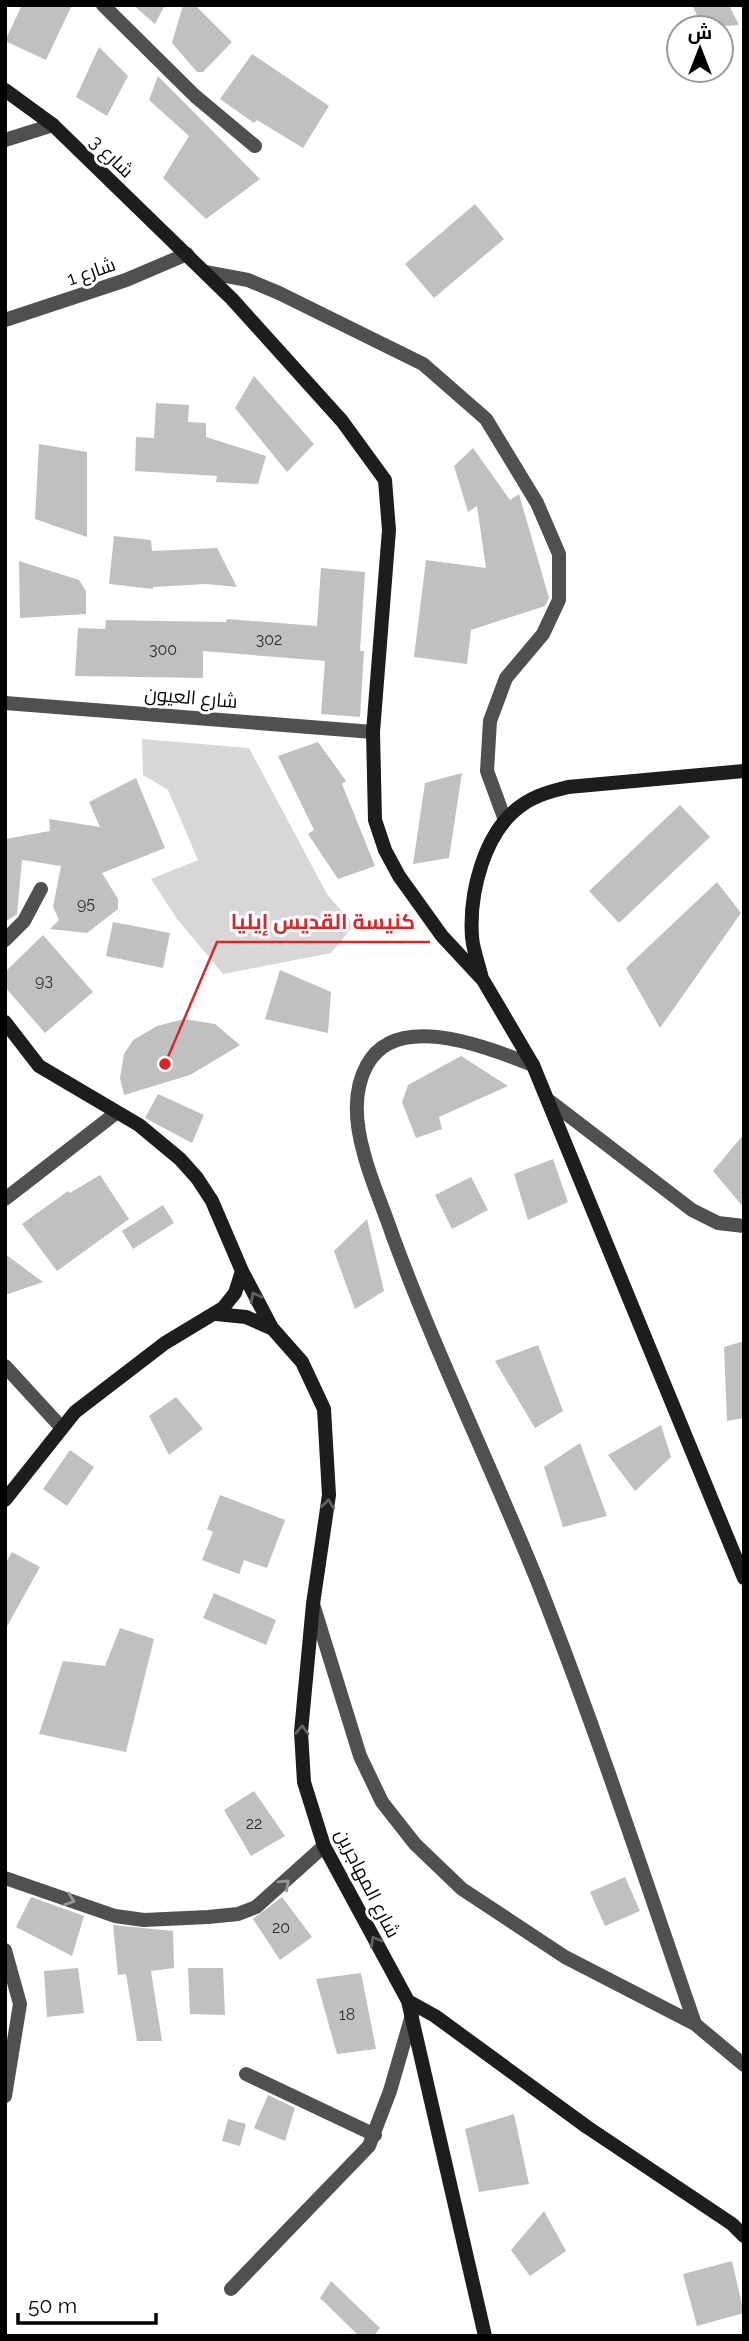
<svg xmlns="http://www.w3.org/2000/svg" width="749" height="2341" font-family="Raleway,Cairo,sans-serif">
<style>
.green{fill:#d7d7d7}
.building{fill:#c0c0c0}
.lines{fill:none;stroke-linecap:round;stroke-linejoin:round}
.street{stroke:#505050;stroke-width:14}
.secondary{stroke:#1d1d1d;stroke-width:14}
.oneway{stroke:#616161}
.oneway2{stroke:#969696}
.labels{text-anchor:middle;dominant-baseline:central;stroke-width:6;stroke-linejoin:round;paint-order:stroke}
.number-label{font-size:16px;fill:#303030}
.street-label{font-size:19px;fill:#000;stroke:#fff}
.leader{fill:none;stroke:#d62828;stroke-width:2.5}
.callout-dot{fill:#d62828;stroke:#fff;stroke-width:2.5}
.callout-label{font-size:21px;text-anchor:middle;font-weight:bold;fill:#d62828;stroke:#fff;stroke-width:6;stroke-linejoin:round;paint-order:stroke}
</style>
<rect width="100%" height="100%" fill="#fff"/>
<path class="green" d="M142 739 249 748 327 894 354 925 331 953 223 974 177 919 151 879 198 860 168 790 143 775Z"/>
<path class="building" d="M22 5H72L46 60 5 41Z
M133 5H165L155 24Z
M183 5H195L232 42 203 72H197L172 43Z
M692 5H729L739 25 703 28Z
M99 47 128 76 107 116 76 97Z
M252 54 329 106 303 148 257 120 254 123 220 99Z
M158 76 260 179 206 219 163 178 189 136 149 100Z
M475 204 504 239 434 298 405 264Z
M254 376 314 444 287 472 235 408Z
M156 403 189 405 188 422 206 423V437L266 456 258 484 216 482 217 476 135 471 136 437 154 438Z
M39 444 87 452V537L35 519Z
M473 448 510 500 519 494 549 598 545 606 471 630 467 664 414 657 426 560 486 568 477 506 468 512 454 466Z
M114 536 151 540 152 551 217 548 237 587 206 584 153 587V589L109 584Z
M19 561 79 580 86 591V614L20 618Z
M321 568 365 572 360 651H364L360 717 321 714 325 661 203 651V678L75 676 78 628 105 629 106 620 226 622 227 619 317 626Z
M318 742 346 781 342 784 375 866 338 879 308 834 314 830 278 756Z
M462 773 449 858 413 864 425 783Z
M136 778 165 848 102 873 118 899V909L87 933 50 929 59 920 53 907 61 866 22 860 17 914 5 922V839L50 831 49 819 100 827 89 802Z
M680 805 710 837 619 923 589 891Z
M717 882 741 913 660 1028 626 968Z
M113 922 170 933 163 968 106 956Z
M43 935 93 992 45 1033 5 987V972Z
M280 970 331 992 328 1033 265 1019Z
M184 1019 215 1024 240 1045 190 1075 124 1095 120 1078 124 1054 133 1040 157 1026Z
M461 1056 508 1086 439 1117 442 1129 416 1138 402 1102 408 1085Z
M158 1094 204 1115 192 1143 145 1118Z
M744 1134V1208L713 1171Z
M553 1159 568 1202 528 1220 514 1174Z
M100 1175 129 1219 57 1271 22 1224 68 1191 70 1193Z
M471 1177 488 1210 452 1229 435 1195Z
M163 1205 174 1223 133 1249 122 1231Z
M367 1219 384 1291 355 1309 334 1251Z
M5 1254 43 1282 5 1295Z
M744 1341V1418L727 1421 724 1347Z
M538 1345 563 1411 535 1428 495 1361Z
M176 1397 203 1429 169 1455 149 1416Z
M661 1425 671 1457 635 1491 608 1455Z
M580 1443 607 1516 563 1527 544 1467Z
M70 1450 94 1467 67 1506 43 1489Z
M220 1495 285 1520 267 1568 244 1560 239 1574 202 1560 213 1532 207 1529Z
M12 1552 40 1567 5 1630V1564Z
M214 1593 276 1620 266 1645 203 1618Z
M120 1628 154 1639 126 1752 39 1734 63 1661 105 1666Z
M254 1791 285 1836 251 1856 224 1810Z
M625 1877 640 1911 605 1926 590 1892Z
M31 1897 84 1916 72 1956 16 1927Z
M282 1897 312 1937 280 1960 253 1919Z
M113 1925 173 1931 174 1968 151 1971 162 2041H137L126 1974 118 1975Z
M78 1968 84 2013 47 2017 44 1971Z
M188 1968H223L225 2015 190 2014Z
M361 1973 376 2049 337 2054 316 1979Z
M268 2095 295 2108 285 2141 254 2128Z
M514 2114 529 2184 479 2192 465 2129Z
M228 2119 246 2124 240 2146 222 2141Z
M544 2211 566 2251 530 2276 511 2250Z
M732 2261 744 2313 697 2326 683 2274Z
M331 2281 380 2328 374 2336H359L320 2298Z"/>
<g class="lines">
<path class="street" d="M103 5 195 96 255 146
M5 140 53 125
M205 272 248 280 279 293 423 364 486 419 537 503 559 554V600L543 634 506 678 490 721 487 771 505 820
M5 320 126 280 187 254
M5 703 373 732
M5 940 24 921 41 889
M533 1065C490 1049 397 1009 367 1065 352 1092 356 1126 364 1154 371 1181 383 1207 392 1234 435 1351 490 1464 537 1580 595 1726 644 1876 695 2024
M551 1102 692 1210 718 1223 744 1226
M5 1199 116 1113
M5 1366 61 1427
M313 1604 360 1756 382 1802 415 1844 462 1889 565 1957 695 2024 744 2065
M5 1878 115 1916 144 1920 208 1917 238 1914 256 1907 324 1846
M5 1950 20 2004 5 2096
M246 2074 375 2135
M231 2289 369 2146 390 2091 412 2015"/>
<path class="secondary" d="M5 90 53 125 232 299 342 421 385 480 389 530 373 732 375 820 385 850 399 876 442 936 483 980 533 1065 744 1578
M482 979C479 965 473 950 472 937 469 893 484 831 522 805 536 795 552 791 568 787L744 771
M5 1022 39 1066 139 1125 180 1159 197 1178 212 1201 242 1271 272 1328 302 1362 324 1409 329 1495 313 1604 301 1732 304 1782 324 1846 408 2001 485 2336
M216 1314 246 1317 271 1328
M5 1500 75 1412 165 1343 223 1308 235 1293 242 1271
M408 2001 435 2016 587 2127 732 2224 744 2236"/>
</g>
<defs><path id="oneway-chevron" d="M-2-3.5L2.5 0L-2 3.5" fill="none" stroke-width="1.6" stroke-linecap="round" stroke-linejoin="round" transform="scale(1.75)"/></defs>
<g class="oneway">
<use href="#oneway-chevron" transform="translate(255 1297) rotate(-117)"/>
<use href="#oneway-chevron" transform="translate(328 1504) rotate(-83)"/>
<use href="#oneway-chevron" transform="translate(302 1730) rotate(-88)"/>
<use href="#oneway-chevron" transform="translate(375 1941) rotate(-120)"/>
</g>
<g class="oneway2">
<use href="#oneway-chevron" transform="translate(285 1884) rotate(-43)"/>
<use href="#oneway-chevron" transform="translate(70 1900) rotate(19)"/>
</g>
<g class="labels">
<g class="number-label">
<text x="269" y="639">302</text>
<text x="163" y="649">300</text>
<text x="86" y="903">95</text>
<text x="44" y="980">93</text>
<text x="254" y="1823">22</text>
<text x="281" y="1927">20</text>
<text x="347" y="2014">18</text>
</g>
<g class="street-label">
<text transform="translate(112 156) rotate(44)">شارع 3</text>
<text transform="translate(91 271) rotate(-19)">شارع 1</text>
<text transform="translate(191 697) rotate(5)">شارع العيون</text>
<text transform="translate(368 1883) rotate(63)">شارع المهاجرين</text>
</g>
</g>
<path class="leader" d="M165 1064L217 942H430"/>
<circle class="callout-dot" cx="165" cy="1064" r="7"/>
<g class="callout-label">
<text x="323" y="929">كنيسة القديس إيليا</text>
</g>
<rect width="749" height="2341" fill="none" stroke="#000000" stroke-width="14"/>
<g transform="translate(700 49)"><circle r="33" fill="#ffffff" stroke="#999999" stroke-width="2"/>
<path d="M0-5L12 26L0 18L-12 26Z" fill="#000000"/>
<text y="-10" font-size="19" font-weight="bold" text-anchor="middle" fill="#000000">ش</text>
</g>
<path d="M18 2313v10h138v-10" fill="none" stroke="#000000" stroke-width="3.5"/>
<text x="28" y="2313" font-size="21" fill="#000000" stroke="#ffffff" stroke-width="5" paint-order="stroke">50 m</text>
</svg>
